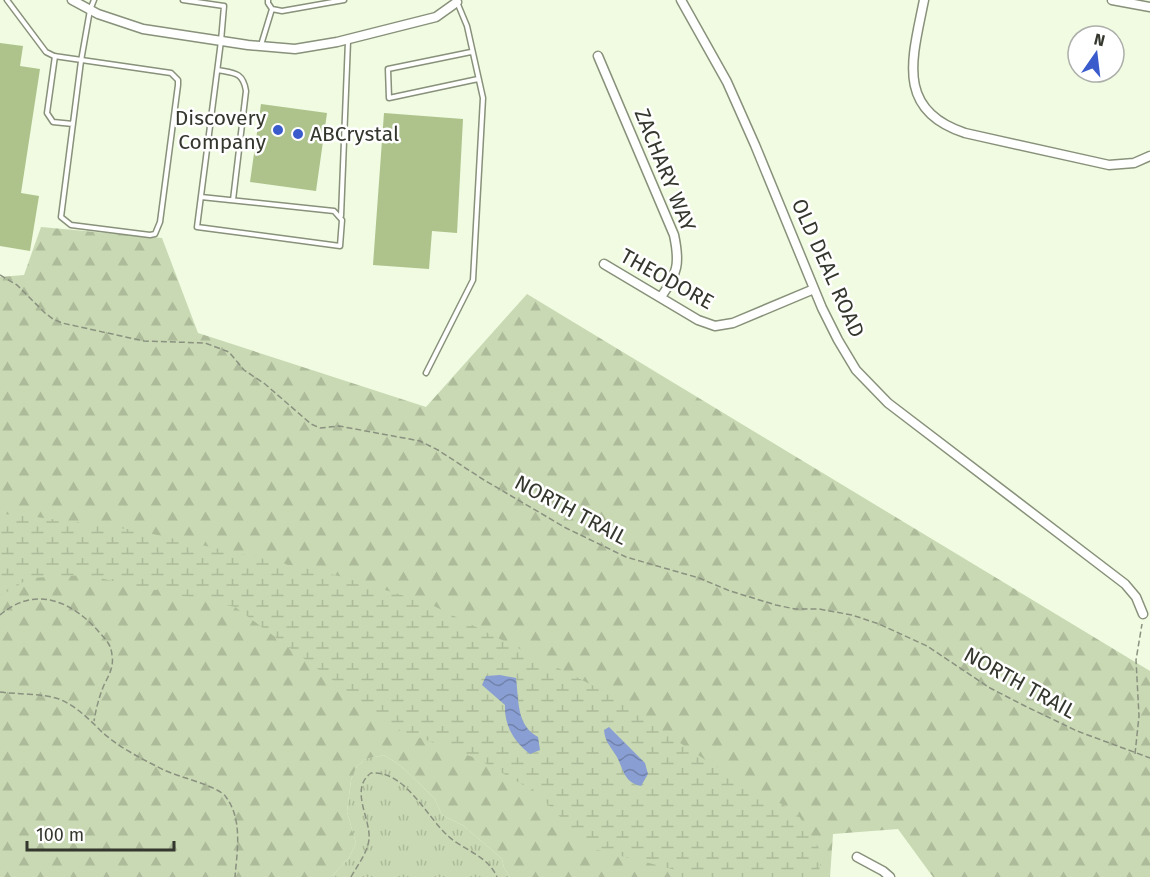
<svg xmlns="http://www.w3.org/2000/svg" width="1150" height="877" font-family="'Fira Sans',sans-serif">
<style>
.grass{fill:url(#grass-tufts)}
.forest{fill:url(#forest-firs)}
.wetland{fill:url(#wetland-marsh)}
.water{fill:url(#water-waves)}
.building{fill:#adc38b}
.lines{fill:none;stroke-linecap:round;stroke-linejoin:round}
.service-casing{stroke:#88917a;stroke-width:7}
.minor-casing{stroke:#88917a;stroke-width:11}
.path{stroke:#8a9180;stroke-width:1.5;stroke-dasharray:6 3;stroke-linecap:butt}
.service{stroke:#fff;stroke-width:4}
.minor{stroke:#fff;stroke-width:8}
.poi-dot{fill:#395bcc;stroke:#fff;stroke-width:2}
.labels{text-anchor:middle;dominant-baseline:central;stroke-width:5;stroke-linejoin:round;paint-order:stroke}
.poi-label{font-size:21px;fill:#33372d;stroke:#fff;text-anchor:end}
.street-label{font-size:21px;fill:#33372d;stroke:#fff}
</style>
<defs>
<pattern id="grass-tufts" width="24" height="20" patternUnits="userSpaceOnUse" patternTransform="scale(1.5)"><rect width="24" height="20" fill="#c9d9b3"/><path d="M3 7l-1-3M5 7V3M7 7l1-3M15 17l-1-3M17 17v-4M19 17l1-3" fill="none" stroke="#adbb9a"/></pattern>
<pattern id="forest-firs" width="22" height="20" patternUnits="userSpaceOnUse" patternTransform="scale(1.5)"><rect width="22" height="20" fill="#c9d9b3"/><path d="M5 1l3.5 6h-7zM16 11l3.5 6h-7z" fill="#adbb9a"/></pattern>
<pattern id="wetland-marsh" width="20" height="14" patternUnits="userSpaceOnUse" patternTransform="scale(1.5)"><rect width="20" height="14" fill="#c9d9b3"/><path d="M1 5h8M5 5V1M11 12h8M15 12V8" fill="none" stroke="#adbb9a"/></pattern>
<pattern id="water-waves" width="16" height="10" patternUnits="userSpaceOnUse" patternTransform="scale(1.5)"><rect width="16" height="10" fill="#899ed2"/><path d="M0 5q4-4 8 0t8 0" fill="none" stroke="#7182ab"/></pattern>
</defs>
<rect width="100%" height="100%" fill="#f0fbe1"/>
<path class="grass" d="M384 755 401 766 424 788 435 799 442 815 464 826 502 859 504 868 510 877H331L349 858 356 843 347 812 351 780 357 766 366 759Z"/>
<path class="forest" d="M41 227 162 238 198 333 426 407 527 294 1150 671V877H933L898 829 833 834 830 877H510L504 868 502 859 464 826 442 815 435 799 424 788 401 766 384 755 366 759 357 766 351 780 347 812 356 843 349 858 331 877H0V277L24 275Z"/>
<path class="wetland" d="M0 514 21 515 135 530 339 576 428 603 598 688 710 763 797 813 822 853 818 877H677L676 870 590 848 537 793 478 759 401 731 235 607 85 575 30 578 0 596Z"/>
<path class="water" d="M500 675 516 678C519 700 516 725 538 737L540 750 530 754C514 742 504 725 505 705L482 685 486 676Z
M609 727 645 763 648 774 641 786C624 782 624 771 617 757 611 747 605 742 604 730Z"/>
<path class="building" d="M0 43 23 46 20 66 40 69 21 193 39 196 30 251 0 246Z
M261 104 327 113 316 191 250 182Z
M384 113 463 119 457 233 432 231 429 269 373 265Z"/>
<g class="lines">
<g class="service-casing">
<path id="service" d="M7 0 46 52 54 56 171 73 178 80V85L160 222 155 234 150 235 71 225 61 217 81 61 90 10 94 0
M183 0 224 6 221 41 197 227 340 246 342 220 334 211 201 197
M268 0V3L272 9 282 11 344 0
M261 45 272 9
M471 52 388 69 389 98 478 79
M55 56 47 113 53 122 73 124
M218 70C234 73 243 72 246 91L233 200
M341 216 348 41
M426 373 473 280 483 98 467 26 457 2"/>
</g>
<g class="minor-casing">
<path id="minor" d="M72 0 98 14 143 29 248 45 295 49 337 42 436 17 457 2
M681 0 727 82 755 145 822 308 838 340 856 370 888 403 1125 584 1136 597 1143 614
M924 0C913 56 894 110 965 133L1109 165 1134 163 1150 156
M1112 0 1150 7
M598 56 674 235C680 263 678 273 661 297
M604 264 698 320 715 326 733 323 814 289
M857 857 883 871 890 877"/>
</g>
<path class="path" d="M0 275 17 285 45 313 53 319 62 323 144 341 205 343 229 352 244 370 265 384 311 424 320 428 339 426 420 441 438 450 484 480 566 528 626 557 699 578 730 591 776 605 795 609H819L852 615 879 624 927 646 990 688 1025 706 1077 731 1150 758
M0 615C35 585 72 601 99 632 106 640 111 644 112 655 114 667 109 675 104 685 99 697 96 709 94 721
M0 692C15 694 46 694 59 699 76 706 89 719 102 732 120 748 142 759 164 770 178 777 219 786 226 797 243 820 237 851 235 877
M1135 754 1139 716 1136 660 1142 624
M351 877C357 866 368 852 369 839 371 819 349 789 371 773 405 770 426 816 448 836 465 851 487 855 497 877"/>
<use href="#service" class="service"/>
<use href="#minor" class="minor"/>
</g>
<g class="poi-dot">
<circle cx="278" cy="130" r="6"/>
<circle cx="298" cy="134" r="6"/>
</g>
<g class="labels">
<g class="poi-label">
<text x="266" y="118">Discovery<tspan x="266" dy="24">Company</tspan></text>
<text x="310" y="134" text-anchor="start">ABCrystal</text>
</g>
<g class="street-label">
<text transform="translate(665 170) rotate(68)">ZACHARY WAY</text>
<text transform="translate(828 268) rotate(66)">OLD DEAL ROAD</text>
<text transform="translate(667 279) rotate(29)">THEODORE</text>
<text transform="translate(571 510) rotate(28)">NORTH TRAIL</text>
<text transform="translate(1020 683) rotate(29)">NORTH TRAIL</text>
</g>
</g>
<g transform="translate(1096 54) rotate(14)"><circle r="28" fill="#ffffff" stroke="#adafab" stroke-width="1.5"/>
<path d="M0-4.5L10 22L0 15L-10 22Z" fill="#395bcc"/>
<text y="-9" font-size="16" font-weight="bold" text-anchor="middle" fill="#33372d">N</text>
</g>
<path d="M27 841v9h147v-9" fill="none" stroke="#33372d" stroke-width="3"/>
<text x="36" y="841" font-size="18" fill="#33372d" stroke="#ffffff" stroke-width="4.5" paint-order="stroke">100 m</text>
</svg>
